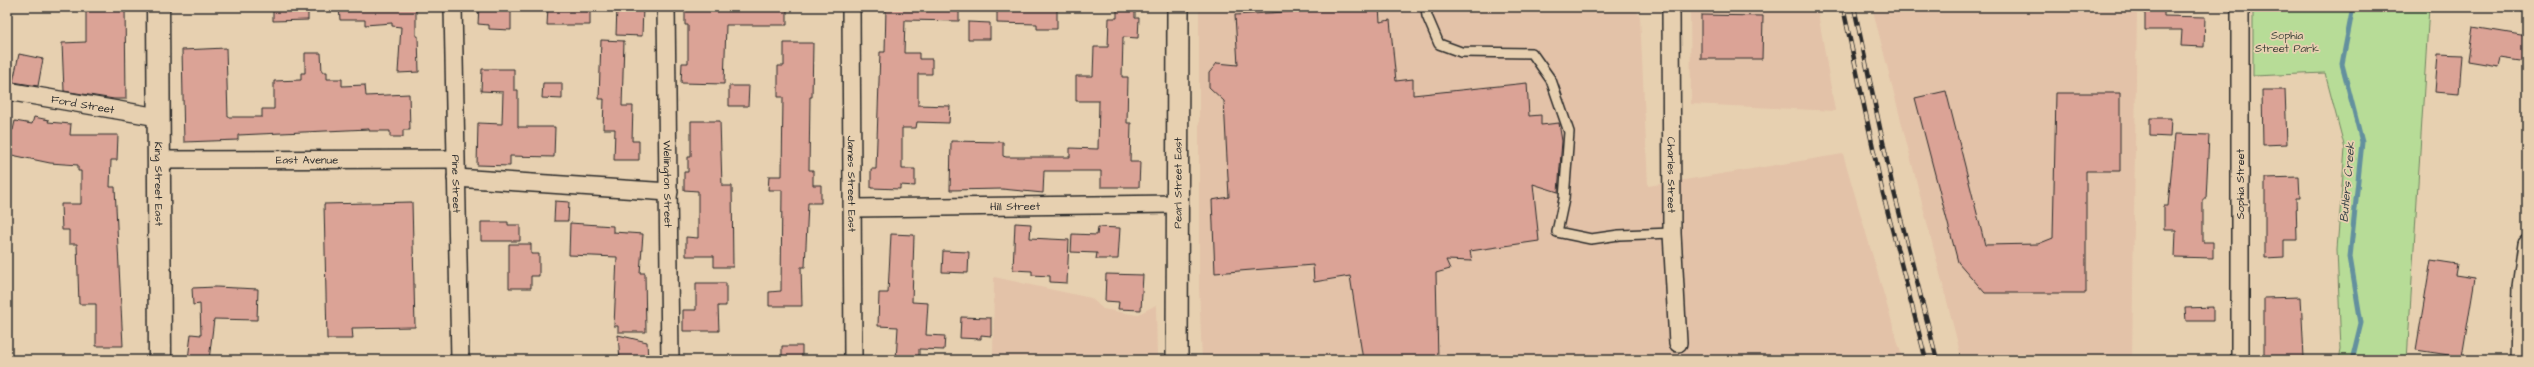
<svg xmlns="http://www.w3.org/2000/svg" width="2534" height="367" font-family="'Architects Daughter',sans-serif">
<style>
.built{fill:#e3c2a8}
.green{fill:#b7dc97;stroke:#718461}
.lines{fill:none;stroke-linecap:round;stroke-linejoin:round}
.stream{stroke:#64909e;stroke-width:5}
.building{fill:#dba396;stroke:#2b2b2b}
.service-casing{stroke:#2b2b2b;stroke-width:12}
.minor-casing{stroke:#2b2b2b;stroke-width:20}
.tertiary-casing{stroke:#2b2b2b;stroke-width:24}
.primary-casing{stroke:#2b2b2b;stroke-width:25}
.service{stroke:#e7d0b0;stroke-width:9}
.minor{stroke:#e7d0b0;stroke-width:17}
.tertiary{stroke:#e7d0b0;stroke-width:21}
.primary{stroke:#e7d0b0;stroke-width:22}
.rail-casing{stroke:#2b2b2b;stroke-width:4.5}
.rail{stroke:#e7d0b0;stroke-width:3;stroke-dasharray:9;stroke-linecap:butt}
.labels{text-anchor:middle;stroke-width:3.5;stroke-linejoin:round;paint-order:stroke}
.park-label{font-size:11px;fill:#40463b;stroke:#e7d0b0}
.street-label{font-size:11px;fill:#2b2b2b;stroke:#e7d0b0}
.water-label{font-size:12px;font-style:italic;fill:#394448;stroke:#e7d0b0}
</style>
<rect width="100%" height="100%" fill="#e7d0b0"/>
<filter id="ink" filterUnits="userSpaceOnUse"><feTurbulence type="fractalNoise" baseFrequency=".025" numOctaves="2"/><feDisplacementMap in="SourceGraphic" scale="8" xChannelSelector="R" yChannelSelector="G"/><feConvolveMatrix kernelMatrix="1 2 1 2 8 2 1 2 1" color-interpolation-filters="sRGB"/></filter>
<g filter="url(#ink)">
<path class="built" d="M 1199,7 L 1634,7 L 1640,16 L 1648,186 L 1843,154 L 1903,360 L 1202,360 L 1199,288 Z
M 1690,7 L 1817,7 L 1835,111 L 1691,104 Z
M 1872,7 L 2137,7 L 2132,360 L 1962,360 Z
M 994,277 L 1091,298 L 1103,309 L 1137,315 L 1156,305 L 1157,360 L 993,360 Z"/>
<path class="green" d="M 2253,7 L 2429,7 L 2407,360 L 2339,360 L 2341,350 L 2337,249 L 2345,149 L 2325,73 L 2253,76 Z"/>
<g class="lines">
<path class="stream" d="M 2352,360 L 2361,323 L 2350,257 L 2362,142 L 2342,64 L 2353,7"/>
</g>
<path class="building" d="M 86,7 L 125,7 L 126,99 L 114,99 L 64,91 L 62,43 L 86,42 Z
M 273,7 L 308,7 L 308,20 L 273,21 Z
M 339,7 L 416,7 L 416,36 L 418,36 L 419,72 L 398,73 L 401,27 L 392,26 L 392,23 L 365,25 L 365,20 L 340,20 Z
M 479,7 L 511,7 L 511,30 L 489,29 L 489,25 L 478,24 Z
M 548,7 L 590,7 L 590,25 L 547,25 Z
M 617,7 L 643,7 L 642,36 L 616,35 Z
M 685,7 L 787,7 L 787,25 L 726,25 L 724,84 L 681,83 L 682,63 L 688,63 L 688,25 L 685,25 Z
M 886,7 L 959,7 L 959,21 L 905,20 L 904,53 L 919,53 L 919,59 L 932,59 L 932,74 L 918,74 L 918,105 L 950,106 L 949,123 L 917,122 L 916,128 L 902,128 L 902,169 L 915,169 L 915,186 L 900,185 L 900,189 L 871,188 L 871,169 L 876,169 L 880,52 L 885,52 Z
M 997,7 L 1057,7 L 1057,29 L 1037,29 L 1037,24 L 997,23 Z
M 1302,7 L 1379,7 L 1380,22 L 1390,20 L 1396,81 L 1413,79 L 1413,95 L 1527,83 L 1529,116 L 1541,115 L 1541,125 L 1559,123 L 1562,141 L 1558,192 L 1533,184 L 1539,241 L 1470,251 L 1472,261 L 1446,260 L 1450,269 L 1436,273 L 1438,360 L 1363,360 L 1350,276 L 1314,282 L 1313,265 L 1215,273 L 1212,200 L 1229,197 L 1224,101 L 1209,87 L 1209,73 L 1217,63 L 1238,65 L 1235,15 L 1302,11 Z
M 2145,7 L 2164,7 L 2164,16 L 2205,17 L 2204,47 L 2181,46 L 2182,30 L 2145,30 Z
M 1117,8 L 1135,8 L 1135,18 L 1139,18 L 1138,38 L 1123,37 L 1122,77 L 1128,77 L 1127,123 L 1131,123 L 1130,162 L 1140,162 L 1139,187 L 1101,187 L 1101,171 L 1044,171 L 1043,193 L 1002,189 L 950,190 L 951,141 L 1003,142 L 1003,156 L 1006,157 L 1070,157 L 1070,148 L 1098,149 L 1099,101 L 1076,101 L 1076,76 L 1093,76 L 1094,47 L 1108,47 L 1109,18 L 1117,18 Z
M 1701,15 L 1763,16 L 1762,59 L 1701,59 Z
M 968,22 L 990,23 L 990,39 L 968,39 Z
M 2473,27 L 2527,36 L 2527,62 L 2500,58 L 2498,66 L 2468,61 Z
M 601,40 L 624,41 L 622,106 L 633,106 L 632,141 L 639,141 L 639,160 L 614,160 L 615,129 L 603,129 L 604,99 L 599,99 Z
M 784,43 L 813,43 L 812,97 L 810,97 L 809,170 L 813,170 L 813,185 L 821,185 L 821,203 L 808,203 L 805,267 L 801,267 L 802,306 L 769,306 L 769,292 L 781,291 L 782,190 L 768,190 L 769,176 L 782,176 L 783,97 L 778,97 L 778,66 L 784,66 Z
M 226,48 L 228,117 L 262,117 L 262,109 L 274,109 L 274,81 L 301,80 L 301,73 L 305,73 L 305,53 L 321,53 L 322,72 L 327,72 L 327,79 L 342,79 L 342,86 L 365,85 L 366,96 L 409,94 L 410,130 L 403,130 L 403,137 L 390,137 L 390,131 L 369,131 L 369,129 L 238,135 L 238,140 L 184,142 L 182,50 Z
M 19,54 L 43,59 L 38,86 L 13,82 Z
M 2438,54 L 2462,55 L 2459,94 L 2435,92 Z
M 482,69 L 514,69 L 514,90 L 518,90 L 518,127 L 555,127 L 554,157 L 510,156 L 510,166 L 477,165 L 478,123 L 502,124 L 503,92 L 481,91 Z
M 543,83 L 562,83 L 562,99 L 542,98 Z
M 729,86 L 749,86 L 748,106 L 729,106 Z
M 2262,90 L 2285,90 L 2287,144 L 2263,145 Z
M 1946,91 L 1985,245 L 2038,244 L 2053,238 L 2056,93 L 2120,93 L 2120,171 L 2086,171 L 2086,293 L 1985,293 L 1958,262 L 1915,98 Z
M 34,117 L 49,120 L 48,122 L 71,124 L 70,135 L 118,135 L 117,160 L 111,160 L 110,187 L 115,187 L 123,346 L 96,346 L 96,304 L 79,304 L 77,244 L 69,244 L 69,230 L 62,230 L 61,204 L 81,204 L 81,171 L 78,171 L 78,165 L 50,163 L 7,154 L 7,130 L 13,130 L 15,121 L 32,124 Z
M 2150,118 L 2171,118 L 2170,137 L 2150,136 Z
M 691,121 L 720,121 L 722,186 L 732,186 L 733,267 L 714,267 L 714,256 L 686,256 L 686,237 L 698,238 L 698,191 L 684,190 L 684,172 L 688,172 L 688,157 L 691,157 Z
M 2175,134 L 2209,135 L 2206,199 L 2203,199 L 2203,242 L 2213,242 L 2213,258 L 2175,257 L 2176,230 L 2164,230 L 2164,206 L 2168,206 Z
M 2299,177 L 2300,198 L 2296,198 L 2297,240 L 2284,240 L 2284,257 L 2265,258 L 2265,178 Z
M 555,201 L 569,202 L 568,221 L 554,221 Z
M 412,202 L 415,327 L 352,328 L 353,339 L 327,339 L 324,204 Z
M 481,222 L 508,222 L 508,225 L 520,225 L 520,241 L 481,241 Z
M 570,223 L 613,226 L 613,232 L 643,234 L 640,273 L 645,273 L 646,332 L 618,332 L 618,326 L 614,326 L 617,257 L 569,255 Z
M 1015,223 L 1031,224 L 1030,238 L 1069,240 L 1067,283 L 1050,282 L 1050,276 L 1032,275 L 1032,271 L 1013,270 Z
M 1098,227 L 1120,228 L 1118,259 L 1096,259 L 1097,253 L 1071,252 L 1072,234 L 1097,235 Z
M 891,234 L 914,235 L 912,302 L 928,303 L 926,335 L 945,336 L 944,350 L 919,349 L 919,360 L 896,360 L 898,327 L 878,326 L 879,293 L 888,293 Z
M 509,244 L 531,244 L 531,254 L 539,254 L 539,276 L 531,276 L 531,288 L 509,288 Z
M 943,251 L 969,252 L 968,273 L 942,272 Z
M 2431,260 L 2457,264 L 2455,275 L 2475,278 L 2462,357 L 2416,350 Z
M 1106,274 L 1143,275 L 1141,310 L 1118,309 L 1119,302 L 1105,301 Z
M 696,283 L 726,283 L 726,306 L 718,306 L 719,331 L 683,331 L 683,310 L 696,310 Z
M 216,287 L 258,289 L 257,320 L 214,319 L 209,360 L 188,360 L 191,334 L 201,335 L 200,304 L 193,305 L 192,288 Z
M 2301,297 L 2304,358 L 2264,358 L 2264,298 Z
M 2213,307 L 2213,321 L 2186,321 L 2185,308 Z
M 961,317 L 991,318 L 991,336 L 981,335 L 981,339 L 960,338 Z
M 618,335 L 647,342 L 648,360 L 620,360 Z
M 782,346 L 802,346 L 802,360 L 782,360 Z"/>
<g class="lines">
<g class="service-casing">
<path id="service" d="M 1426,7 L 1427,16 L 1439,44 L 1461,52 L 1532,53 L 1551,80 L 1569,132 L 1564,199 L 1557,232 L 1591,239 L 1619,235 L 1672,233"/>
</g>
<g class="minor-casing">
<g id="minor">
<path id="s1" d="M 453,7 L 460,360"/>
<path id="s2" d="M 666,7 L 670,360"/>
<path id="s3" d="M 851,7 L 853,360"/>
<path id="s4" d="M 1671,7 L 1672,233 L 1678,343"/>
<path id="s5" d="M 7,91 L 158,117"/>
<path id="s6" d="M 158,160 L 455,159"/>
<path d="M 456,178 L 669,192"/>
<path id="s7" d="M 854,208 L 1176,204"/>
<path d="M 2240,360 L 2240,7"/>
<path d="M 2519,360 L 2521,287 L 2527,244"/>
</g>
</g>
<g class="tertiary-casing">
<g id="tertiary">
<path id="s8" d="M 1177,360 L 1178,7"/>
</g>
</g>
<g class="primary-casing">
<g id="primary">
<path id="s9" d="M 158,7 L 160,360"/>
</g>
</g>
<use href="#service" class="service"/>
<use href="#minor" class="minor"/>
<use href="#tertiary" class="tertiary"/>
<use href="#primary" class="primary"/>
<g class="rail-casing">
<path id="rail" d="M 1843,7 L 1882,190 L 1926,360
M 1854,7 L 1892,184 L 1937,360"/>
</g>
<use href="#rail" class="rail"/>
</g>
</g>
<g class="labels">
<g class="park-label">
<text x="2287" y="39">Sophia<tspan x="2287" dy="13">Street Park</tspan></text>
</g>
<g class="street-label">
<text dy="4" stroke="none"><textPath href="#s5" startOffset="77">Ford Street</textPath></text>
<text dy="4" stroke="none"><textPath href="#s6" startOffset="149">East Avenue</textPath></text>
<text dy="4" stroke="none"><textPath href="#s4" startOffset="168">Charles Street</textPath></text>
<text dy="4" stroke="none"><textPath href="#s2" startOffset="177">Wellington Street</textPath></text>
<text dy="4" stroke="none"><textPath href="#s3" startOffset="177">James Street East</textPath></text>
<text dy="4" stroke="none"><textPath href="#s8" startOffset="177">Pearl Street East</textPath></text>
<text dy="4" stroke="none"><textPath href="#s9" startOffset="177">King Street East</textPath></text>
<text dy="4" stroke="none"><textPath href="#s1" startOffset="177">Pine Street</textPath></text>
<text transform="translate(2240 184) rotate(-90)" y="4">Sophia Street</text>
<text dy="4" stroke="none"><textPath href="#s7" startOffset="161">Hill Street</textPath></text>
</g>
<g class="water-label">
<text transform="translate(2347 182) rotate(-85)" y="4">Butlers Creek</text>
</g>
</g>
<rect width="2534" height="367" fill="none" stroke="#e7d0b0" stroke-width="24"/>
<rect x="12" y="12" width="2510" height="343" fill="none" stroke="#2b2b2b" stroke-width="1.5" filter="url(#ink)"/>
</svg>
